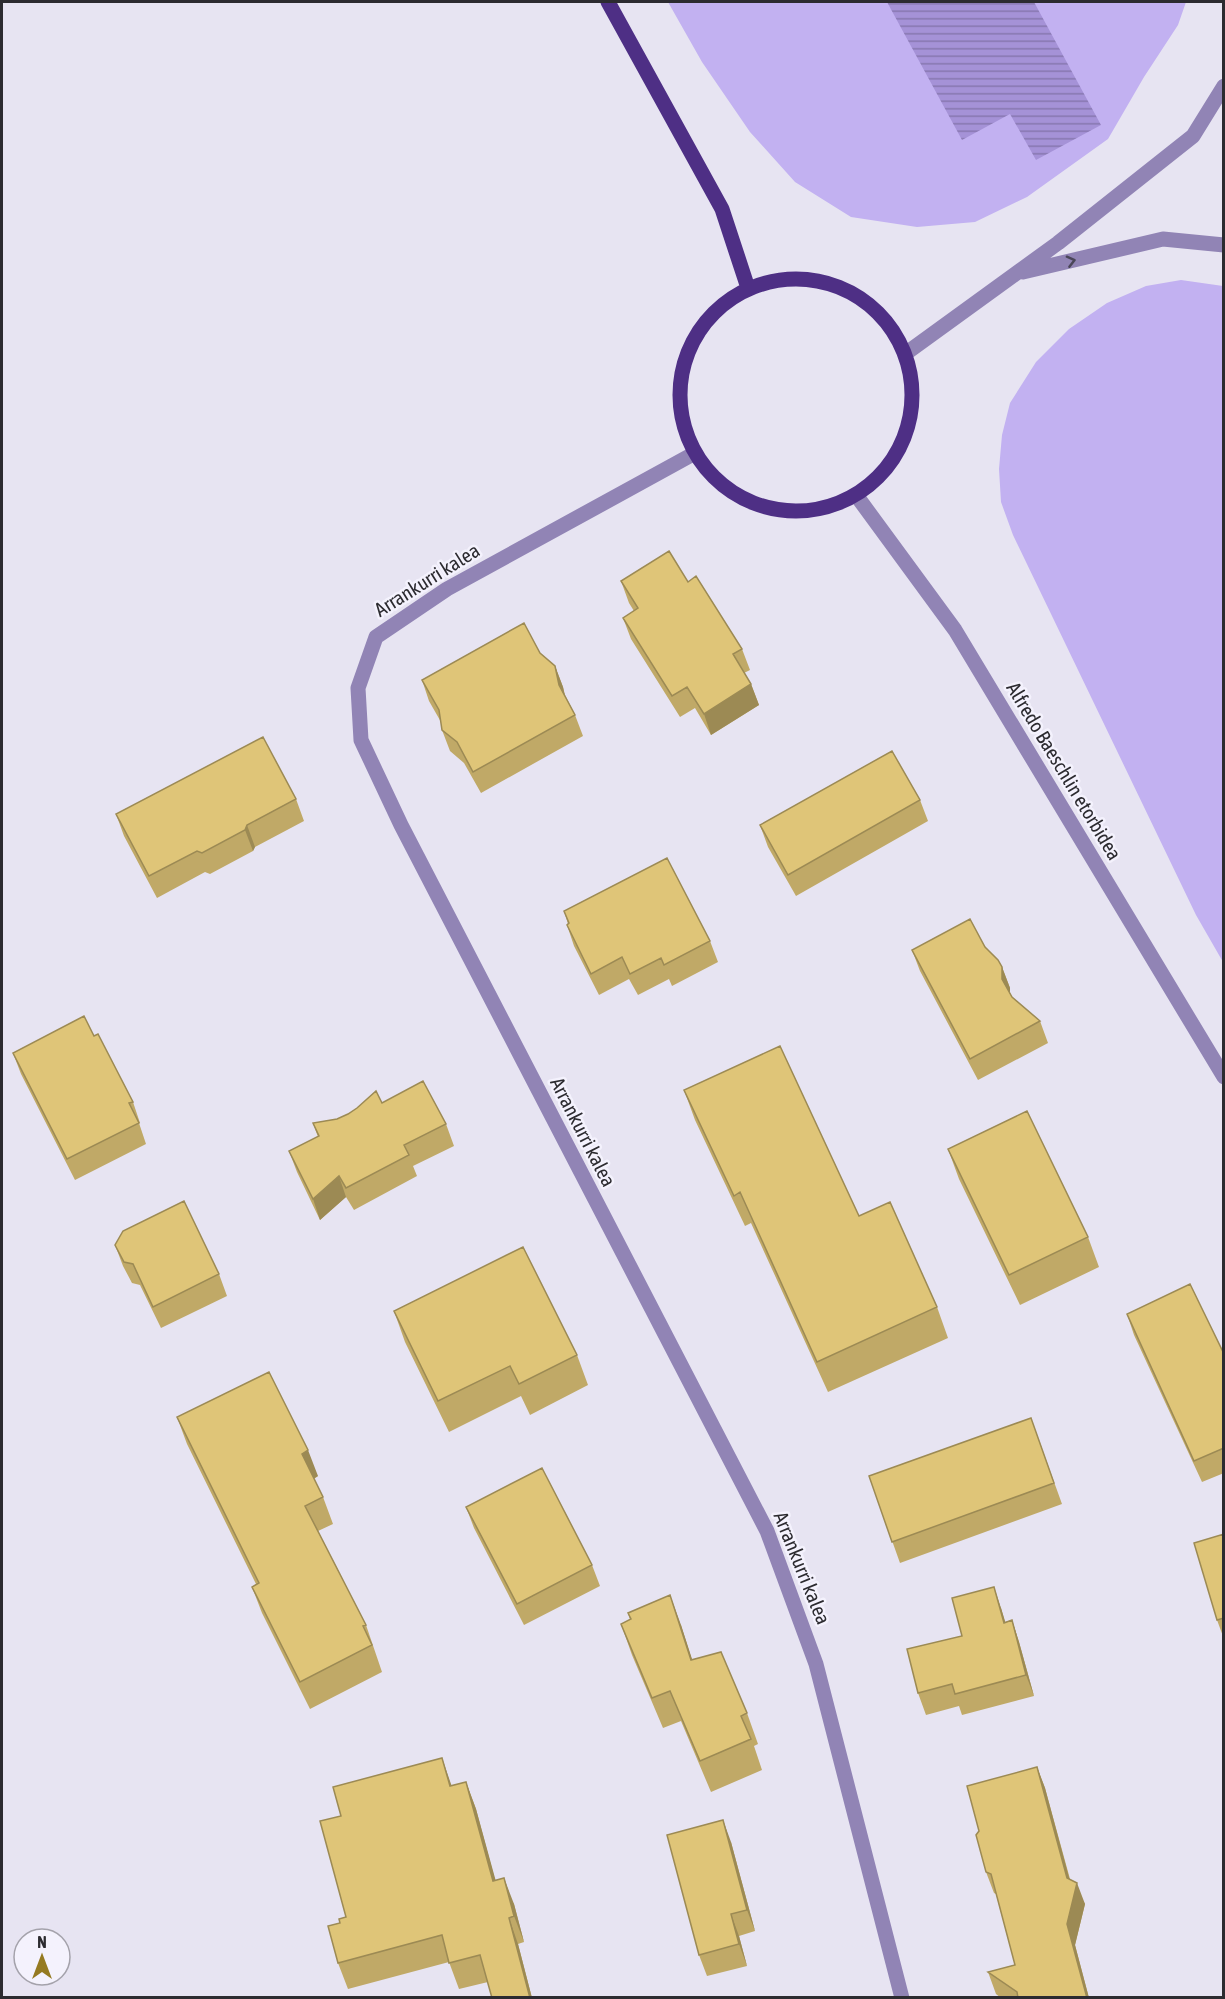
<svg xmlns="http://www.w3.org/2000/svg" width="1225" height="1999" font-family="'Asap Condensed',sans-serif">
<style>
.green{fill:#c2b1f1}
.water{fill:url(#water-rules)}
.lines{fill:none;stroke-linecap:round;stroke-linejoin:round}
.minor{stroke:#9184b5;stroke-width:15}
.major{stroke:#4e2f85;stroke-width:15}
.wall{fill:#c0a967}
.shaded-wall{fill:#9c8a54}
.building{fill:#dfc578;stroke:#9c8a54;stroke-width:1.5}
.oneway{stroke:#4a4658}
.labels{text-anchor:middle;stroke-width:5;stroke-linejoin:round;paint-order:stroke}
.street-label{font-size:20px;fill:#2c2b30;stroke:#f4f2fd}
</style>
<defs>
<pattern id="water-rules" width="6" height="5" patternUnits="userSpaceOnUse" patternTransform="scale(1.5)"><rect width="6" height="5" fill="#a592d7"/><path d="M0 2.5h6" fill="none" stroke="#8777af"/></pattern>
</defs>
<rect width="100%" height="100%" fill="#e7e4f2"/>
<path class="green" d="M 668,2 L 1186,2 L 1178,25 L 1144,77 L 1108,139 L 1027,197 L 975,222 L 917,227 L 851,217 L 795,182 L 750,132 L 702,62 Z
M 1181,280 L 1223,286 L 1223,962 L 1196,915 L 1013,535 L 1001,502 L 999,469 L 1002,435 L 1010,403 L 1036,362 L 1069,329 L 1107,303 L 1146,286 Z"/>
<path class="water" d="M 887,2 L 1034,2 L 1101,125 L 1036,160 L 1010,114 L 962,140 Z"/>
<g class="lines">
<path class="minor" d="M 1023,272 L 1163,239 L 1224,245
M 905,354 L 1058,243 L 1193,136 L 1224,86
M 695,453 L 447,589 L 376,637 L 358,688 L 361,740 L 401,825 L 767,1531 L 816,1664 L 902,1998
M 856,495 L 955,630 L 1224,1077"/>
<path class="major" d="M 608,2 L 722,209 L 748,288
M680 395a116 116 0 1 1 232 0a116 116 0 1 1-232 0Z"/>
</g>
<path class="wall" d="M 621,581 L 688,582 L 742,649 L 750,670 L 744,673 L 751,684 L 759,705 L 711,735 L 695,708 L 680,717 L 631,639 L 623,618 L 634,611 L 629,603 Z
M 540,653 L 555,666 L 563,687 L 565,695 L 575,715 L 583,736 L 481,793 L 464,763 L 450,751 L 442,730 L 441,722 L 429,701 L 422,680 Z
M 296,799 L 304,821 L 255,847 L 253,851 L 210,874 L 205,872 L 157,898 L 124,836 L 116,814 Z
M 920,800 L 928,821 L 796,896 L 768,847 L 760,825 Z
M 564,911 L 710,941 L 718,962 L 672,986 L 669,979 L 638,995 L 629,979 L 599,995 L 574,946 L 567,925 L 568,924 Z
M 985,947 L 1002,967 L 1010,988 L 1010,993 L 1012,997 L 1040,1021 L 1048,1043 L 978,1080 L 920,971 L 912,950 Z
M 94,1036 L 133,1102 L 140,1123 L 139,1123 L 146,1144 L 75,1180 L 21,1074 L 13,1053 Z
M 684,1090 L 859,1216 L 937,1307 L 948,1338 L 828,1392 L 751,1223 L 745,1226 L 695,1120 Z
M 382,1103 L 446,1124 L 454,1146 L 413,1166 L 417,1176 L 354,1210 L 346,1197 L 320,1220 L 297,1172 L 289,1151 L 318,1137 L 313,1123 L 337,1119 Z
M 948,1149 L 1088,1237 L 1099,1267 L 1020,1305 L 959,1179 Z
M 115,1245 L 219,1274 L 227,1296 L 161,1328 L 140,1285 L 132,1283 L 123,1266 Z
M 394,1311 L 577,1355 L 588,1385 L 530,1415 L 521,1396 L 449,1432 L 405,1342 Z
M 1127,1314 L 1224,1354 L 1224,1473 L 1202,1482 L 1134,1335 Z
M 177,1417 L 318,1476 L 314,1479 L 323,1497 L 333,1524 L 318,1531 L 366,1625 L 382,1672 L 310,1709 L 262,1613 L 252,1587 L 256,1584 L 187,1444 Z
M 1031,1418 L 1062,1504 L 900,1563 L 869,1476 Z
M 466,1507 L 592,1565 L 600,1586 L 524,1625 L 474,1528 Z
M 1224,1534 L 1224,1639 L 1217,1620 Z
M 1001,1608 L 1005,1622 L 1012,1620 L 1019,1642 L 1034,1696 L 962,1715 L 959,1706 L 926,1715 L 918,1693 L 962,1636 Z
M 628,1613 L 681,1625 L 692,1660 L 747,1713 L 758,1744 L 754,1746 L 762,1770 L 711,1792 L 681,1721 L 663,1728 L 632,1655 L 621,1624 L 630,1620 Z
M 1037,1767 L 1045,1788 L 1070,1879 L 1085,1904 L 1075,1945 L 1089,1998 L 1001,1998 L 996,1994 L 988,1972 L 1015,1965 L 996,1894 L 994,1893 L 986,1872 Z
M 466,1782 L 476,1809 L 495,1880 L 514,1904 L 524,1942 L 518,1944 L 532,1998 L 492,1998 L 488,1982 L 459,1989 L 449,1962 L 348,1989 L 338,1963 L 340,1923 L 346,1917 L 452,1786 Z
M 731,1842 L 755,1931 L 739,1936 L 747,1966 L 707,1976 L 699,1955 Z"/>
<path class="shaded-wall" d="M 555,666 L 563,687 L 567,706 L 559,685 Z
M 751,684 L 759,705 L 711,735 L 704,714 Z
M 247,825 L 255,847 L 253,851 L 245,830 Z
M 1002,967 L 1010,988 L 1010,1000 L 1002,979 Z
M 339,1176 L 346,1197 L 320,1220 L 313,1199 Z
M 308,1450 L 318,1476 L 311,1480 L 302,1454 Z
M 994,1587 L 1001,1608 L 1012,1644 L 1004,1623 Z
M 670,1595 L 681,1625 L 702,1690 L 691,1660 Z
M 1012,1620 L 1019,1642 L 1034,1696 L 1026,1675 Z
M 442,1758 L 451,1784 L 459,1813 L 450,1786 Z
M 1037,1767 L 1045,1788 L 1074,1896 L 1077,1883 L 1085,1904 L 1075,1945 L 1089,1998 L 1087,1998 L 1067,1924 L 1067,1878 Z
M 466,1782 L 476,1809 L 503,1907 L 493,1881 Z
M 723,1820 L 731,1842 L 755,1931 L 747,1910 Z
M 504,1878 L 514,1904 L 524,1942 L 514,1916 Z
M 731,1914 L 739,1936 L 747,1966 L 739,1944 Z
M 509,1918 L 518,1944 L 532,1998 L 530,1998 Z"/>
<path class="building" d="M 669,551 L 688,582 L 696,576 L 742,649 L 733,654 L 751,684 L 704,714 L 687,687 L 672,696 L 623,618 L 638,608 L 621,581 Z
M 524,623 L 540,653 L 555,666 L 559,685 L 575,715 L 473,772 L 457,742 L 442,730 L 439,710 L 422,680 Z
M 263,737 L 296,799 L 247,825 L 245,830 L 202,853 L 197,851 L 149,876 L 116,814 Z
M 892,751 L 920,800 L 788,875 L 760,825 Z
M 667,858 L 710,941 L 664,965 L 661,958 L 630,974 L 622,957 L 591,974 L 567,925 L 569,923 L 564,911 Z
M 970,919 L 985,947 L 998,960 L 1002,967 L 1002,979 L 1012,997 L 1040,1021 L 970,1059 L 912,950 Z
M 84,1016 L 94,1036 L 98,1034 L 133,1102 L 129,1103 L 139,1123 L 67,1159 L 13,1053 Z
M 780,1046 L 859,1216 L 890,1202 L 937,1307 L 817,1362 L 740,1192 L 734,1196 L 684,1090 Z
M 423,1081 L 446,1124 L 404,1145 L 409,1155 L 346,1188 L 339,1176 L 313,1199 L 289,1151 L 319,1136 L 313,1123 L 337,1119 L 348,1114 L 357,1108 L 376,1091 L 382,1103 Z
M 1027,1111 L 1088,1237 L 1009,1275 L 948,1149 Z
M 184,1201 L 219,1274 L 153,1307 L 133,1264 L 124,1262 L 115,1245 L 123,1231 Z
M 523,1247 L 577,1355 L 519,1384 L 510,1366 L 438,1401 L 394,1311 Z
M 1190,1284 L 1224,1354 L 1224,1448 L 1194,1461 L 1127,1314 Z
M 269,1372 L 308,1450 L 302,1454 L 323,1497 L 305,1506 L 366,1625 L 363,1626 L 372,1645 L 300,1682 L 252,1587 L 259,1583 L 177,1417 Z
M 1031,1418 L 1054,1483 L 892,1542 L 869,1476 Z
M 542,1468 L 592,1565 L 517,1604 L 466,1507 Z
M 1224,1534 L 1224,1618 L 1217,1620 L 1194,1543 Z
M 994,1587 L 1004,1623 L 1012,1620 L 1026,1675 L 955,1694 L 952,1684 L 918,1693 L 907,1649 L 962,1636 L 952,1598 Z
M 670,1595 L 691,1660 L 721,1652 L 747,1713 L 741,1716 L 751,1739 L 700,1761 L 670,1691 L 652,1698 L 621,1624 L 631,1619 L 628,1613 Z
M 442,1758 L 450,1786 L 466,1782 L 493,1881 L 504,1878 L 514,1916 L 509,1918 L 530,1998 L 492,1998 L 480,1955 L 449,1963 L 442,1935 L 338,1963 L 328,1926 L 340,1923 L 339,1919 L 346,1917 L 320,1821 L 341,1816 L 333,1787 Z
M 1037,1767 L 1067,1878 L 1077,1883 L 1067,1924 L 1087,1998 L 1018,1998 L 1017,1992 L 988,1972 L 1015,1965 L 991,1874 L 986,1872 L 976,1835 L 979,1831 L 967,1786 Z
M 723,1820 L 747,1910 L 731,1914 L 739,1944 L 699,1955 L 667,1835 Z"/>
<defs><path id="oneway-chevron" d="M-2-3.5L2.5 0L-2 3.5" fill="none" stroke-width="1.6" stroke-linecap="round" stroke-linejoin="round" transform="scale(1.5)"/></defs>
<use class="oneway" href="#oneway-chevron" transform="translate(1071 261) rotate(-14)"/>
<g class="labels">
<g class="street-label">
<text transform="translate(427 580) rotate(-32)" y="7">Arrankurri kalea</text>
<text transform="translate(1064 771) rotate(59)" y="7">Alfredo Baeschlin etorbidea</text>
<text transform="translate(583 1132) rotate(63)" y="7">Arrankurri kalea</text>
<text transform="translate(802 1568) rotate(68)" y="7">Arrankurri kalea</text>
</g>
</g>
<rect width="1225" height="1999" fill="none" stroke="#2c2b30" stroke-width="6"/>
<g transform="translate(42 1957)"><circle r="28" fill="#f4f2fd" stroke="#a4a2ab" stroke-width="1.5"/>
<path d="M0-4.5L10 22L0 15L-10 22Z" fill="#957a21"/>
<text y="-9" font-size="16" font-weight="bold" text-anchor="middle" fill="#2c2b30">N</text>
</g>
</svg>
